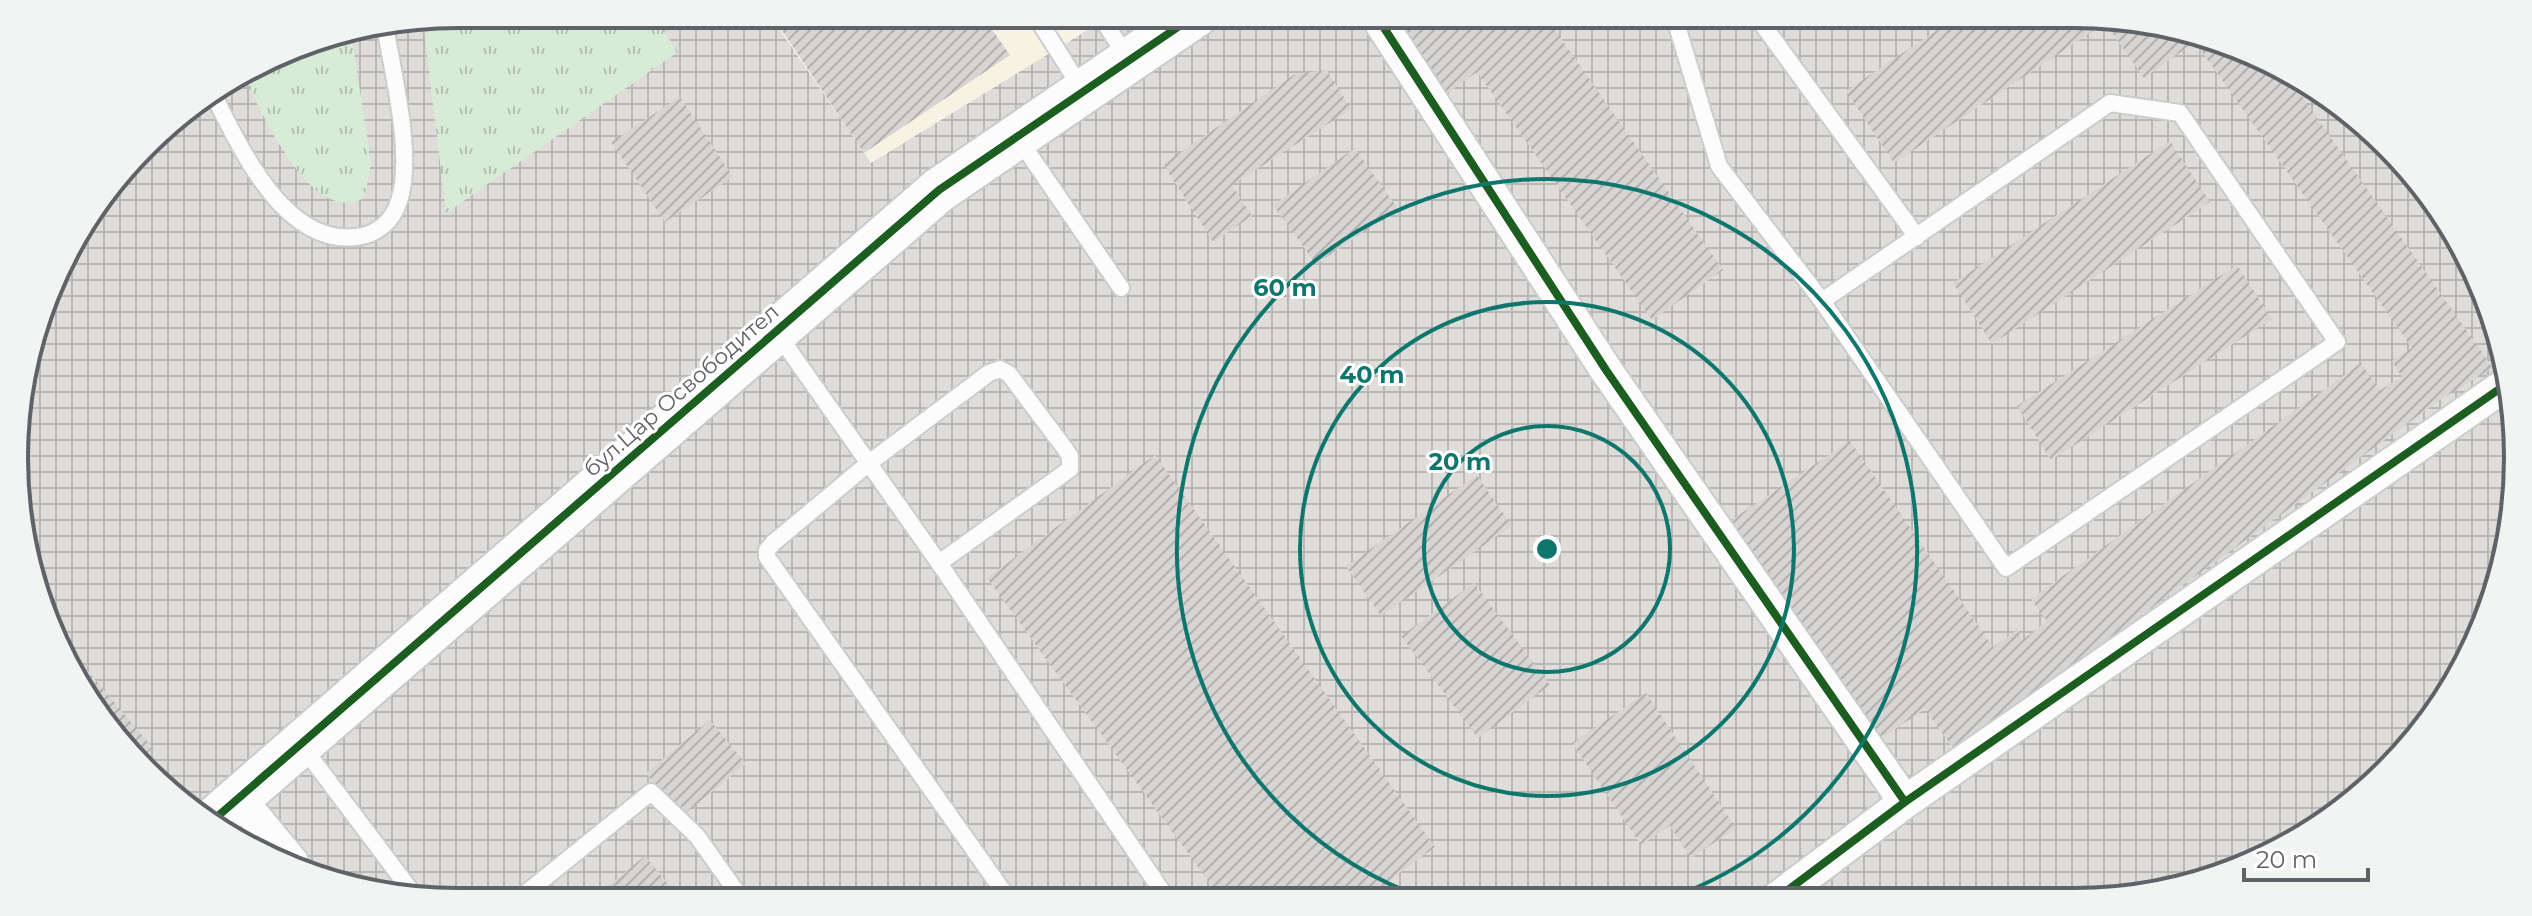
<svg xmlns="http://www.w3.org/2000/svg" width="2532" height="916" font-family="Montserrat,sans-serif">
<style>
.commercial{fill:#f7f3e4}
.industrial{fill:url(#industrial-grid)}
.grass{fill:url(#grass-tufts)}
.building{fill:url(#building-hatch)}
.lines{fill:none;stroke-linecap:round;stroke-linejoin:round}
.lane-casing{stroke:#cbcccc;stroke-width:20}
.street-casing{stroke:#cbcccc;stroke-width:36}
.secondary-casing{stroke:#cacacb;stroke-width:48}
.lane{stroke:#fdfcfc;stroke-width:16}
.street{stroke:#fdfcfc;stroke-width:32}
.secondary{stroke:#fdfcfc;stroke-width:44}
.cycleway-casing{stroke:#fff;stroke-width:13}
.cycleway{stroke:#1b5e20;stroke-width:8}
.ring{fill:none;stroke:#0f766e;stroke-width:4}
.labels{text-anchor:middle;stroke-width:6;stroke-linejoin:round;paint-order:stroke}
.street-label{font-size:22px;fill:#5f6368;stroke:#fff}
.rim{fill:none;stroke:#5f6368;stroke-width:4}
.centre{fill:#0f766e;stroke:#fff;stroke-width:4}
.ring-label{font-size:24px;text-anchor:middle;font-weight:bold;fill:#0f766e;stroke:#fff;stroke-width:6;stroke-linejoin:round;paint-order:stroke}
</style>
<defs>
<pattern id="industrial-grid" width="8" height="8" patternUnits="userSpaceOnUse" patternTransform="scale(2)"><rect width="8" height="8" fill="#dfddda"/><path d="M0 4h8M4 0v8" fill="none" stroke="#b8b7b5"/></pattern>
<pattern id="grass-tufts" width="24" height="20" patternUnits="userSpaceOnUse" patternTransform="scale(2)"><rect width="24" height="20" fill="#d8ebd6"/><path d="M3 7l-1-3M5 7V3M7 7l1-3M15 17l-1-3M17 17v-4M19 17l1-3" fill="none" stroke="#b2c2b1"/></pattern>
<pattern id="building-hatch" width="6" height="6" patternUnits="userSpaceOnUse" patternTransform="scale(2)"><rect width="6" height="6" fill="#d6d5d3"/><path d="M-1 1l2-2M0 6l6-6M5 7l2-2" fill="none" stroke="#b1b0af"/></pattern>
</defs>
<rect width="100%" height="100%" fill="#efeeea"/>
<path class="commercial" d="M 769,14 L 1114,14 L 871,164 Z"/>
<path class="industrial" d="M 458,14 L 769,14 L 871,163 L 1114,14 L 2074,14 L 2189,29 L 2345,106 L 2459,236 L 2514,401 L 2503,573 L 2443,704 L 2367,792 L 2270,856 L 2132,898 L 458,902 L 343,887 L 188,811 L 89,704 L 23,545 L 18,400 L 73,236 L 166,124 L 315,38 Z"/>
<path class="grass" d="M 458,14 L 652,14 L 678,52 L 446,213 L 423,20 Z
M 351,32 L 371,163 L 366,190 L 362,199 C 311,225 261,112 245,78 L 315,38 Z"/>
<path class="building" d="M 771,14 L 981,14 L 1010,55 L 864,153 Z
M 1388,14 L 1544,14 L 1723,270 L 1652,320 L 1477,72 L 1439,99 Z
M 1961,14 L 2074,14 L 2189,29 L 2289,78 L 2493,368 L 2443,398 L 2051,680 L 1952,747 L 1925,709 L 1870,746 L 1721,527 L 1850,441 L 1993,647 L 2018,629 L 2022,640 L 2047,621 L 2031,599 L 2361,363 L 2380,390 L 2402,377 L 2392,361 L 2412,348 L 2195,42 L 2144,78 L 2105,23 L 1894,163 L 1846,91 Z
M 1327,70 L 1351,109 L 1232,185 L 1252,216 L 1213,242 L 1163,164 L 1295,74 Z
M 680,97 L 733,177 L 665,222 L 611,142 Z
M 2170,141 L 2210,202 L 1992,344 L 1953,283 Z
M 1355,148 L 1398,209 L 1316,264 L 1273,205 Z
M 2237,265 L 2272,319 L 2051,460 L 2017,406 Z
M 1155,455 L 1435,847 L 1363,900 L 1222,900 L 987,578 Z
M 1477,475 L 1512,526 L 1381,616 L 1346,566 Z
M 1474,583 L 1550,685 L 1478,738 L 1401,636 Z
M 64,643 L 153,748 L 140,759 L 89,704 Z
M 1646,693 L 1736,828 L 1691,858 L 1670,826 L 1641,845 L 1572,743 Z
M 710,720 L 746,764 L 681,817 L 646,773 Z
M 645,856 L 682,901 L 588,902 Z"/>
<g class="lines">
<g class="lane-casing">
<path id="lane" d="M 1037,14 L 1037,18 L 1083,91
M 1099,14 L 1128,59
M 1685,14 L 1678,29 L 1719,166 L 1822,301 L 2006,568 L 2337,342 L 2180,113 L 2110,103 L 1822,301
M 1755,14 L 1917,237
M 214,96 C 241,149 284,245 356,237 C 377,235 393,221 399,201 C 414,156 393,74 385,26
M 1018,138 L 1121,288
M 777,333 L 939,563 L 1168,900
M 939,563 L 1070,469 L 1070,456 L 1063,446 L 1009,374 L 1000,369 L 989,373 L 869,463 L 773,543 L 767,550 L 767,557 L 1010,901
M 302,746 L 415,896
M 515,902 L 651,792 L 697,836 L 743,901"/>
</g>
<g class="street-casing">
<path id="street" d="M 1375,14 L 1606,370 L 1905,802
M 239,798 L 292,862
M 1776,899 L 1905,802 L 2508,383"/>
</g>
<g class="secondary-casing">
<path id="secondary" d="M 211,822 L 939,190 L 1197,14"/>
</g>
<use href="#lane" class="lane"/>
<use href="#street" class="street"/>
<use href="#secondary" class="secondary"/>
<g class="cycleway-casing">
<path id="cycleway" d="M 1375,14 L 1606,370 L 1905,802
M 211,822 L 939,190 L 1197,14
M 1776,899 L 1905,802 L 2508,383"/>
</g>
<use href="#cycleway" class="cycleway"/>
</g>
<g class="ring">
<circle cx="1547" cy="549" r="123"/>
<circle cx="1547" cy="549" r="247"/>
<path d="M1427 899A370 370 0 1 1 1667 899"/>
</g>
<g class="labels">
<g class="street-label">
<text transform="translate(681 390) rotate(-41)" y="8">бул.Цар Освободител</text>
</g>
</g>
<path d="M0 0H2532V916H0ZM458 28H2074A430 430 0 0 1 2504 458V458A430 430 0 0 1 2074 888H458A430 430 0 0 1 28 458V458A430 430 0 0 1 458 28Z" fill="#f2f3f3" fill-rule="evenodd"/>
<path class="rim" d="M458 28H2074A430 430 0 0 1 2504 458V458A430 430 0 0 1 2074 888H458A430 430 0 0 1 28 458V458A430 430 0 0 1 458 28Z"/>
<circle cx="1547" cy="549" r="12" class="centre"/>
<g class="ring-label">
<text x="1285" y="296">60 m</text>
<text x="1372" y="383">40 m</text>
<text x="1460" y="470">20 m</text>
</g>
<path d="M2244 868v12h124v-12" fill="none" stroke="#5f6368" stroke-width="4"/>
<text x="2256" y="868" font-size="24" fill="#5f6368" stroke="#ffffff" stroke-width="6" paint-order="stroke">20 m</text>
</svg>
